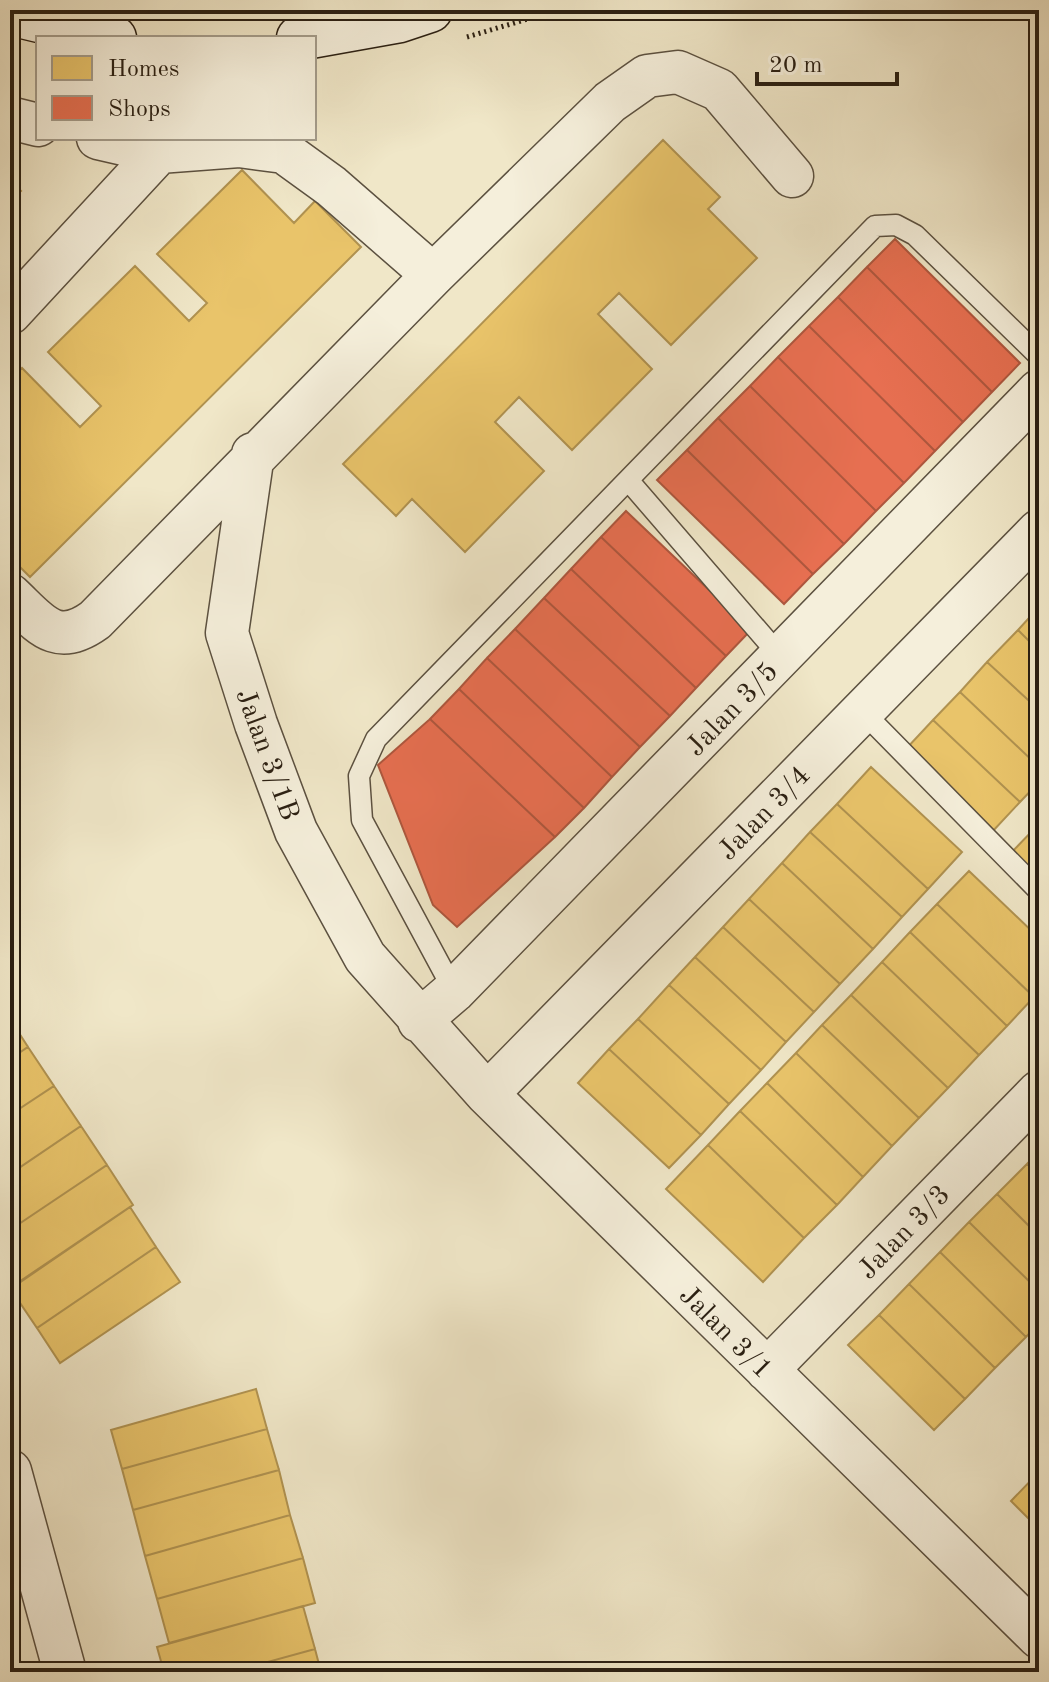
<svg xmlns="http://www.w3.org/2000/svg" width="1049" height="1682" font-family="'Old Standard TT',serif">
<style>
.homes{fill:#e9c46a;stroke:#b09250;stroke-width:2}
.shops{fill:#e76f51;stroke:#ae573e;stroke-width:2}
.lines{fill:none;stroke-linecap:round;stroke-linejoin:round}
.lane-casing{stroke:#5c5140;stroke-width:23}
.street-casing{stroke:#5c5140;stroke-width:45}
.secondary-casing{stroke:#2a1f12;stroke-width:47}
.path{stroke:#2a1f12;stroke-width:5;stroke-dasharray:2 4;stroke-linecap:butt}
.lane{stroke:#f5efdb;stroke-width:20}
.street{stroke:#f5efdb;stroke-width:42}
.secondary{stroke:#f5efdb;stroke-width:44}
.labels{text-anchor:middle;stroke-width:8;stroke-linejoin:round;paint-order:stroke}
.street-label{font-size:28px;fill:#2a1f12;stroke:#f5efdb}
</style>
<rect width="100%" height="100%" fill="#f0e7c8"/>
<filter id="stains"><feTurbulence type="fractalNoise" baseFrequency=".0025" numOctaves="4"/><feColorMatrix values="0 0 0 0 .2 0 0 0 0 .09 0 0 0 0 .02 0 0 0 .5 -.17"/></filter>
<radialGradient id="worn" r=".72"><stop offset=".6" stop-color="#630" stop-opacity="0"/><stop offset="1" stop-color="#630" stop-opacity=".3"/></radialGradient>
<path class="homes" d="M 663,140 L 720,197 L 708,209 L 757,258 L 671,345 L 619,293 L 598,314 L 652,369 L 572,450 L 519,397 L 495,422 L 544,471 L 465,552 L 412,499 L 396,516 L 343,464 Z
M 242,170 L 294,223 L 315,201 L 361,247 L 30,577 L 10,557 L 10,380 L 22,368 L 80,427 L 101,406 L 48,352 L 135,266 L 189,321 L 207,303 L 157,254 Z
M 10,180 L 21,191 L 10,201 Z
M 1039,607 L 1039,651 L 1018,630 Z
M 1018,630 L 1039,651 L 1039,710 L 987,662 Z
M 987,662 L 1039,710 L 1039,767 L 960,692 Z
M 960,692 L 1039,767 L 1039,782 L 1020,802 L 933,720 Z
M 933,720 L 1020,802 L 992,832 L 905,750 Z
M 871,767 L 962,852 L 928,889 L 837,804 Z
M 837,804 L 928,889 L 902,917 L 810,832 Z
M 1035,828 L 1039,831 L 1039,883 L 1009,855 Z
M 810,832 L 902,917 L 873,949 L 782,863 Z
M 782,863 L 873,949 L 840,984 L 749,899 Z
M 969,871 L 1039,938 L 1039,992 L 1034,997 L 937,904 Z
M 749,899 L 840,984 L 814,1012 L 723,927 Z
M 937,904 L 1034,997 L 1007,1026 L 910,932 Z
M 723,927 L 814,1012 L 786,1042 L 695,957 Z
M 910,932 L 1007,1026 L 979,1055 L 882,962 Z
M 695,957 L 786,1042 L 761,1070 L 669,985 Z
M 882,962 L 979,1055 L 948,1088 L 851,995 Z
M 669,985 L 761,1070 L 729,1104 L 638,1019 Z
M 851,995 L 948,1088 L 919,1118 L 822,1025 Z
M 10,1019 L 28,1047 L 10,1059 Z
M 638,1019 L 729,1104 L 701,1135 L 609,1049 Z
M 822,1025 L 919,1118 L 892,1146 L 796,1053 Z
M 28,1047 L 54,1086 L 10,1115 L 10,1059 Z
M 609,1049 L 701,1135 L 669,1168 L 578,1083 Z
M 796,1053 L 892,1146 L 863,1177 L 767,1083 Z
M 767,1083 L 863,1177 L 837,1205 L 740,1111 Z
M 54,1086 L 81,1126 L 10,1174 L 10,1115 Z
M 740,1111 L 837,1205 L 804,1238 L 708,1145 Z
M 81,1126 L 107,1165 L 10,1230 L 10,1174 Z
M 708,1145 L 804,1238 L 763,1282 L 666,1189 Z
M 1039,1151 L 1039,1176 L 1027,1164 Z
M 1027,1164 L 1039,1176 L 1039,1236 L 997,1194 Z
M 107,1165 L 133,1205 L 16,1285 L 10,1276 L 10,1230 Z
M 997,1194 L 1039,1236 L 1039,1291 L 969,1222 Z
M 130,1207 L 156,1247 L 37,1328 L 10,1288 Z
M 969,1222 L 1039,1291 L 1039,1323 L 1026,1337 L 940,1252 Z
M 156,1247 L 180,1282 L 60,1363 L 37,1328 Z
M 940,1252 L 1026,1337 L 995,1368 L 909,1284 Z
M 909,1284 L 995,1368 L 965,1399 L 879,1315 Z
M 879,1315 L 965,1399 L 934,1430 L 848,1345 Z
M 256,1389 L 267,1429 L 122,1469 L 111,1430 Z
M 267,1429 L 279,1470 L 133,1510 L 122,1469 Z
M 279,1470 L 290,1515 L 145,1556 L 133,1510 Z
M 1039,1472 L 1039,1529 L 1011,1501 Z
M 290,1515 L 303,1558 L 157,1599 L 145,1556 Z
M 303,1558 L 315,1603 L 169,1643 L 157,1599 Z
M 303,1606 L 315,1649 L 231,1672 L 164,1672 L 157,1647 Z
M 315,1649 L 321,1672 L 231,1672 Z"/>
<path class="shops" d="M 895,239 L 1020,363 L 992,392 L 867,267 Z
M 867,267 L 992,392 L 963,422 L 838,297 Z
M 838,297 L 963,422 L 935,451 L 809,326 Z
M 809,326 L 935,451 L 904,483 L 778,357 Z
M 778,357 L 904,483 L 876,511 L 750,386 Z
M 750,386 L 876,511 L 844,544 L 718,418 Z
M 718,418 L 844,544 L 813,574 L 687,450 Z
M 687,450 L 813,574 L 784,604 L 657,480 Z
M 626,511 L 751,630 L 726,656 L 601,537 Z
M 601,537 L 726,656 L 696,688 L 571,569 Z
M 571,569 L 696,688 L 670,716 L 544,598 Z
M 544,598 L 670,716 L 640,747 L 515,629 Z
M 515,629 L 640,747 L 612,777 L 487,658 Z
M 487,658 L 612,777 L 584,808 L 459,689 Z
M 459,689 L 584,808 L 555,837 L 430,719 Z
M 430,719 L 555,837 L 457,927 L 433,905 L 378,765 Z"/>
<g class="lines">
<g class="lane-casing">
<path id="lane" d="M 628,480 L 780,656
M 862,711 L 1039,891
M 454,991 L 362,820 L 359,776 L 376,739 L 875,226 L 896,225 L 915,235 L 1039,356"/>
</g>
<g class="street-casing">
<path id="street" d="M 10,118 L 38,125
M 98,138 L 159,152 L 239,146 L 284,152 L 331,186 L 433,275
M 10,313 L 159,152
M 253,454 L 227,633 L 256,724 L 296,831 L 365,957 L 487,1094 L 1039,1637
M 10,595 C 39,622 55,649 95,620 L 433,275 L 610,102 L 647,76 L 678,72 L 719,90 L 792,176
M 419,1021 L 454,991 L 1039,391
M 487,1094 L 1039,531
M 767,1370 L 1039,1092
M 10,1471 L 65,1672"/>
</g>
<g class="secondary-casing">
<path id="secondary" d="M 10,13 L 114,38
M 299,38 L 400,20 L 430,10"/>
</g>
<path class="path" d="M 467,37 L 558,10"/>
<use href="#lane" class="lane"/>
<use href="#street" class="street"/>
<use href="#secondary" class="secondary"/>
</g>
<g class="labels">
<g class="street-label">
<text transform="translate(731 708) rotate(-46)" y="10">Jalan 3/5</text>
<text transform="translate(269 754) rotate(70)" y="10">Jalan 3/1B</text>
<text transform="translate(763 812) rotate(-46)" y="10">Jalan 3/4</text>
<text transform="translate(903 1231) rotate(-46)" y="10">Jalan 3/3</text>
<text transform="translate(727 1331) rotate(45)" y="10">Jalan 3/1</text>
</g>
</g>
<rect width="1049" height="1682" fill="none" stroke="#f0e7c8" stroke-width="40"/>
<rect x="12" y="12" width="1025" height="1658" fill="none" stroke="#2a1f12" stroke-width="4"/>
<rect x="20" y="20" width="1009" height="1642" fill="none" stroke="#2a1f12" stroke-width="2"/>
<rect x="36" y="36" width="280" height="104" fill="#f5efdb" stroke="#a49c8b" stroke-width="2"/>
<rect x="52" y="56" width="40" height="24" fill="#e9c46a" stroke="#a49c8b" stroke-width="2"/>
<text x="108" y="76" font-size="24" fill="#2a1f12">Homes</text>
<rect x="52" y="96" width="40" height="24" fill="#e76f51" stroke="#a49c8b" stroke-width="2"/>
<text x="108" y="116" font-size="24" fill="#2a1f12">Shops</text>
<path d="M757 72v12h140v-12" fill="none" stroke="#2a1f12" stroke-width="4"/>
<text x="769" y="72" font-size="24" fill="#2a1f12" stroke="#f5efdb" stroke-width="6" paint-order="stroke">20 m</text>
<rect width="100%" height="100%" filter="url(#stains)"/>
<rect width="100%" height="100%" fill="url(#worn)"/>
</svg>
